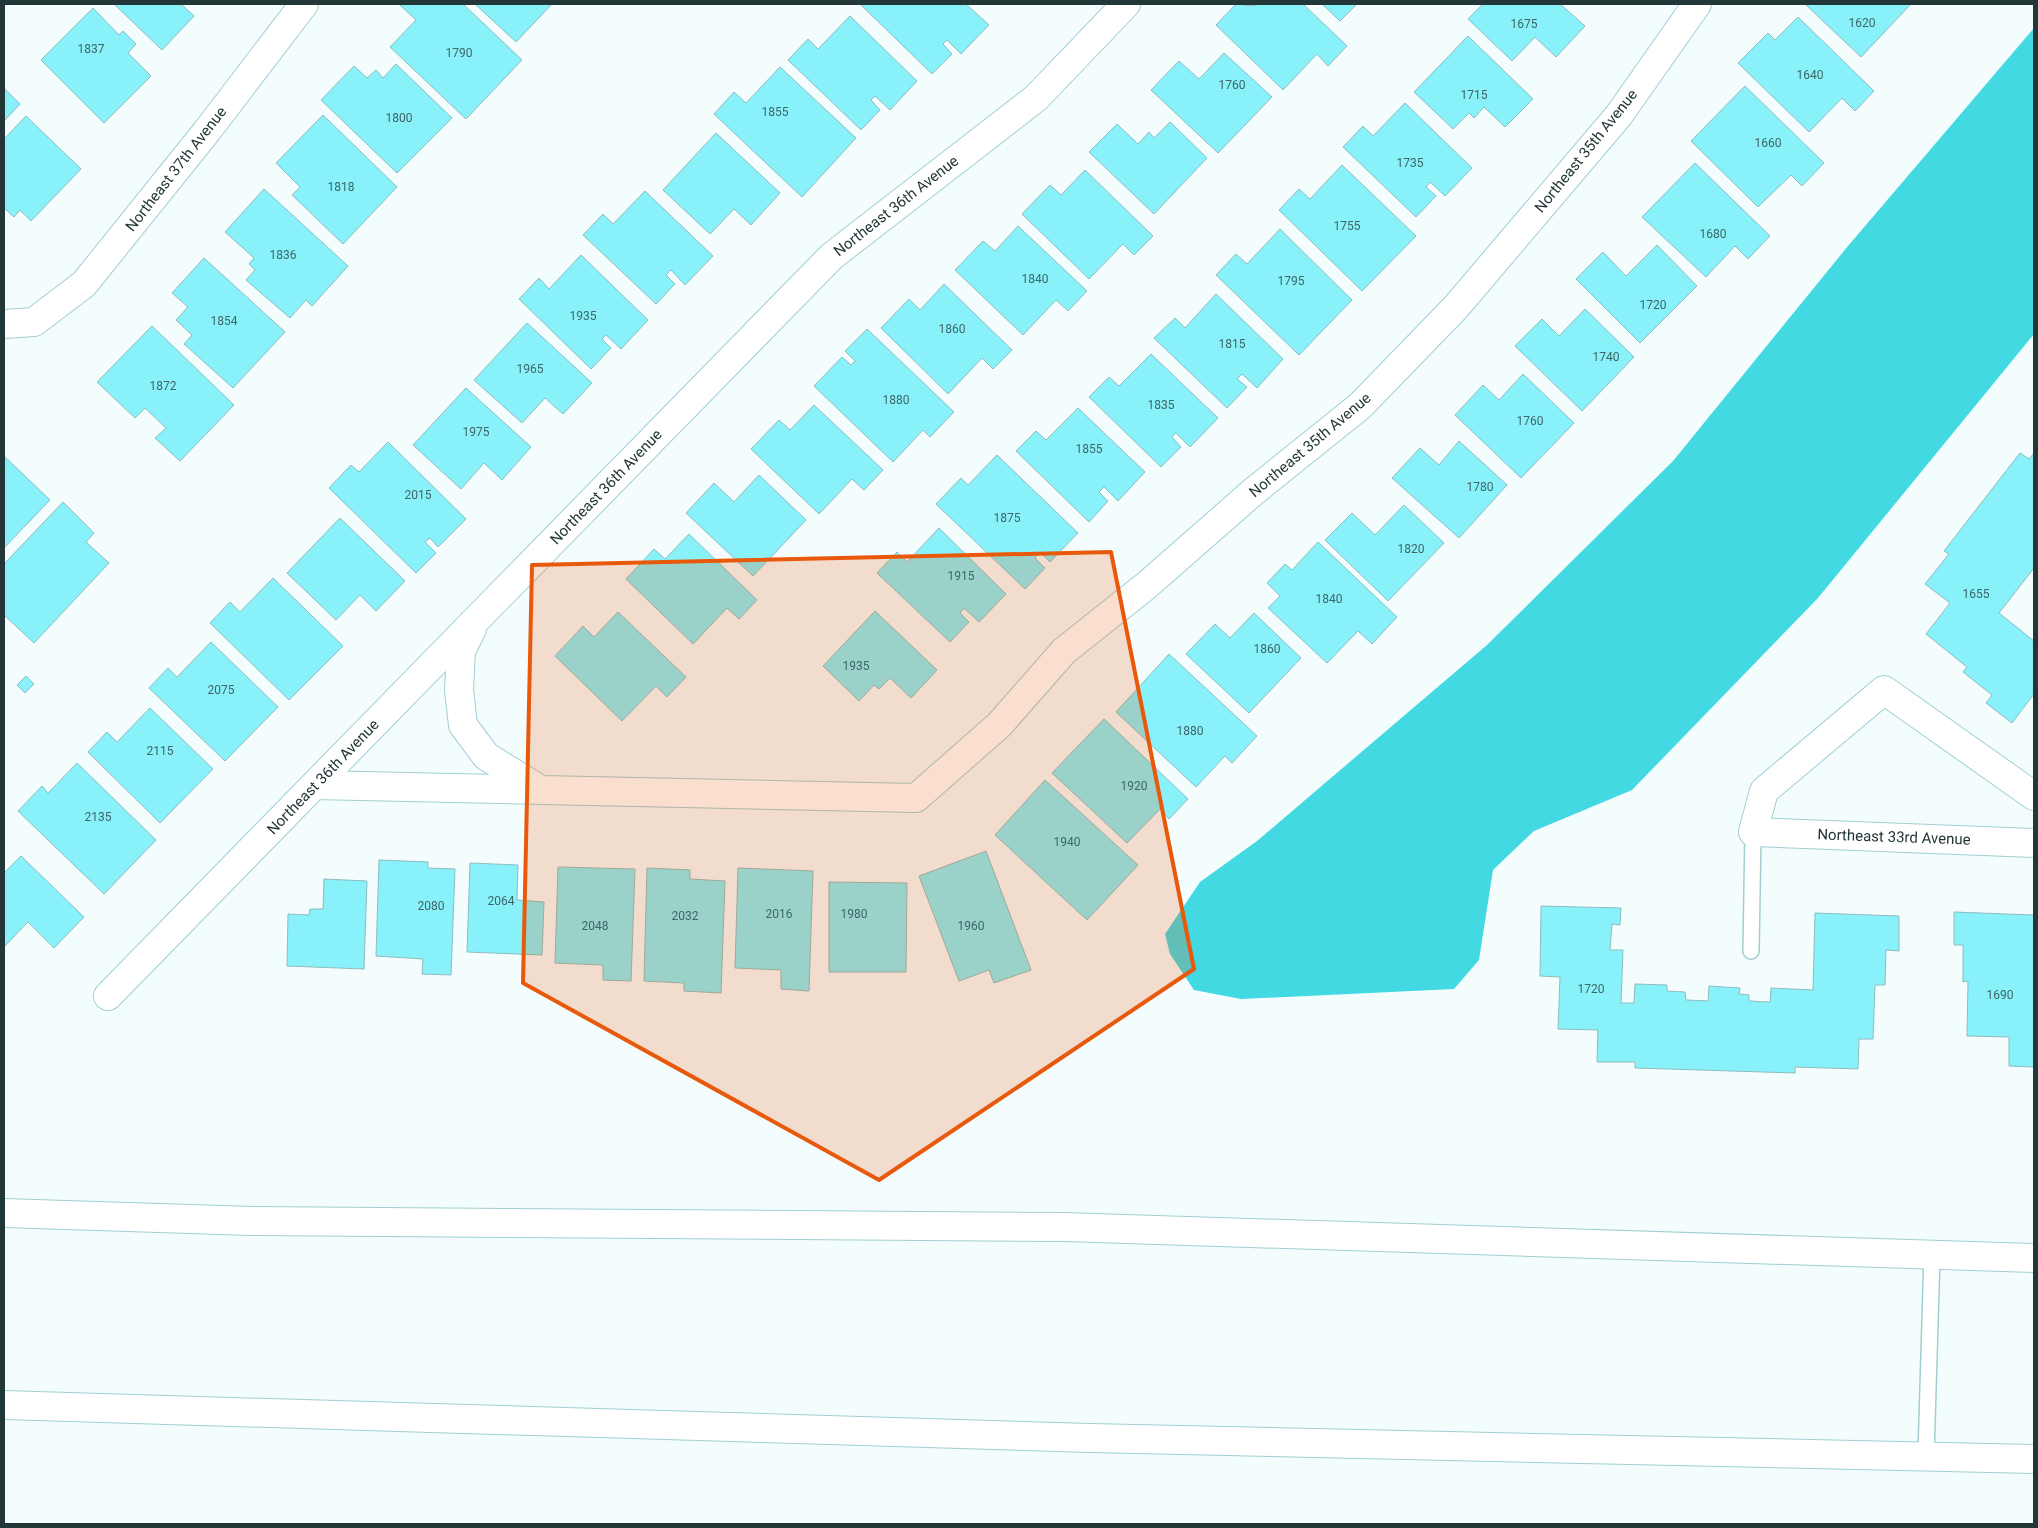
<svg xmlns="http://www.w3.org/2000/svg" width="2038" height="1528" font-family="Roboto,sans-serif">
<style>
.water{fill:#42d9e3}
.building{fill:#88f1f9;stroke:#8ebcbf}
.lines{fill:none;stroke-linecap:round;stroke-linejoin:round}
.service-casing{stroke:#a0cfd2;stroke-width:18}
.minor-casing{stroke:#a0cfd2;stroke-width:30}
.motorway-casing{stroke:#a0cfd2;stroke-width:30}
.service{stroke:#fff;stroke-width:15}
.minor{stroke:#fff;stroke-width:28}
.motorway{stroke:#fff;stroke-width:28}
.marked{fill:#e8590c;fill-opacity:0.2;stroke:#e8590c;stroke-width:4;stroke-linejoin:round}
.labels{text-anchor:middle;stroke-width:4.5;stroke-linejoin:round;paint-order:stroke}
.number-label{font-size:12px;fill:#3d6668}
.street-label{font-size:15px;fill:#243738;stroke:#fff}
</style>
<rect width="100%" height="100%" fill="#f4fdfe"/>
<path class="water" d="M 2034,28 L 2034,334 L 1818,598 L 1632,790 L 1534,831 L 1493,870 L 1479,960 L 1454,989 L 1241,999 L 1194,990 L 1170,954 L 1165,934 L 1200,882 L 1257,841 L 1487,645 L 1673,461 L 1848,246 Z"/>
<path class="building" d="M 114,4 L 181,4 L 194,16 L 162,50 Z
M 402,4 L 463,4 L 522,60 L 466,119 L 390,47 L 416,20 L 400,5 Z
M 475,4 L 552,4 L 516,42 Z
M 860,4 L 966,4 L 989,25 L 961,54 L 947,40 L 943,44 L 952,54 L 932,74 Z
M 1236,4 L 1255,6 L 1256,4 L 1303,4 L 1347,46 L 1328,66 L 1317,54 L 1283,90 L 1216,25 Z
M 1322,4 L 1357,4 L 1340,21 Z
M 1483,4 L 1560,4 L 1585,26 L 1556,57 L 1535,37 L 1512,61 L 1468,19 Z
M 1805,4 L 1911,4 L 1861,57 Z
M 93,8 L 119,35 L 123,31 L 136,44 L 128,53 L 151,76 L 104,123 L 41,60 Z
M 850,16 L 917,81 L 890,110 L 875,96 L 871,100 L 880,110 L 861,130 L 788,60 L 808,39 L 818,49 Z
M 1798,17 L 1874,91 L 1855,111 L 1842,98 L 1809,132 L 1738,63 L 1768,33 L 1775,40 Z
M 1468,36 L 1533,99 L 1505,127 L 1484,107 L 1474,118 L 1469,113 L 1453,129 L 1414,92 Z
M 1224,53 L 1272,97 L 1218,153 L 1151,90 L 1179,61 L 1199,79 Z
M 396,64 L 452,118 L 397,173 L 321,100 L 354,66 L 367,78 L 376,70 L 383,78 Z
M 780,67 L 856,138 L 802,197 L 714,114 L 734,92 L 746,103 Z
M 1745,86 L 1824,163 L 1802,186 L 1791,175 L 1758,207 L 1691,141 Z
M 4,88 L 20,104 L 4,121 Z
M 1405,103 L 1472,168 L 1445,196 L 1430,182 L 1426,187 L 1436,196 L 1416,217 L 1343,147 L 1363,126 L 1373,136 Z
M 323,115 L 397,187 L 343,244 L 292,195 L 300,187 L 276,163 Z
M 26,116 L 81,169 L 31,221 L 20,210 L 14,217 L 4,208 L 4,139 Z
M 1170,122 L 1207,158 L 1154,214 L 1089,152 L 1117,124 L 1138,144 L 1149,132 L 1154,138 Z
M 716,133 L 780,193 L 751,225 L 734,209 L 710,234 L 663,190 Z
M 1695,163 L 1770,236 L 1748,259 L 1735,246 L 1706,277 L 1642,217 Z
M 1342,165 L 1416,236 L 1362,291 L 1279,210 L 1299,189 L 1310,199 Z
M 1085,170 L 1153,236 L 1134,255 L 1123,244 L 1089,279 L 1022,214 L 1050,185 L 1061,195 Z
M 264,189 L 348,266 L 312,306 L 306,300 L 290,318 L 246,280 L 255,270 L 249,264 L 254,258 L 225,232 Z
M 645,191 L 713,256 L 685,285 L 671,270 L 666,275 L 675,284 L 656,304 L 583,235 L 603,214 L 613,224 Z
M 1018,226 L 1087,291 L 1068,311 L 1056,300 L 1023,335 L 955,270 L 983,241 L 995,251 Z
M 1280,229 L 1352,300 L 1299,355 L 1216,275 L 1236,254 L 1247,264 Z
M 1657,245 L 1697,286 L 1640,343 L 1576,279 L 1603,252 L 1626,276 Z
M 581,255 L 648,320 L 621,349 L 606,335 L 602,339 L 611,348 L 591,369 L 519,299 L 539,278 L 549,289 Z
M 204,258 L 285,332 L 233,388 L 184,344 L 192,335 L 176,320 L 188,307 L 172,293 Z
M 944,284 L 1012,350 L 993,369 L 982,358 L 948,394 L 881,328 L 909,299 L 920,310 Z
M 1216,294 L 1283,359 L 1257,388 L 1242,374 L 1237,379 L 1247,387 L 1227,408 L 1154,338 L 1175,318 L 1185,328 Z
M 1585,309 L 1634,357 L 1582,411 L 1515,346 L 1542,319 L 1559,336 Z
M 527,323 L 592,383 L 563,414 L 545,398 L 522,423 L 474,380 Z
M 152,326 L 234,405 L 180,461 L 155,438 L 166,428 L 145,408 L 135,418 L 97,382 Z
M 867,329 L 954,412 L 930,437 L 923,430 L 893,462 L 814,386 L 842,357 L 851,365 L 855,361 L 845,351 Z
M 1151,354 L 1218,418 L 1190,447 L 1176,433 L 1172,437 L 1181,447 L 1161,467 L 1089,397 L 1109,377 L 1119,386 Z
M 1523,374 L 1574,423 L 1521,478 L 1455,415 L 1483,385 L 1499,400 Z
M 466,388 L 531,447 L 502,480 L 484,463 L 461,489 L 413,445 Z
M 814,405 L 883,470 L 864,490 L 852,479 L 819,514 L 751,449 L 779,420 L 790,430 Z
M 1078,408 L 1145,472 L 1118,501 L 1104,487 L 1099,492 L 1108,501 L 1089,522 L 1016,451 L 1036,431 L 1046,440 Z
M 1459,441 L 1507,485 L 1459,538 L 1392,478 L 1420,448 L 1439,465 Z
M 388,442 L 466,519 L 438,547 L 430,538 L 425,542 L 436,553 L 416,573 L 329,488 L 351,465 L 359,472 Z
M 2020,453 L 2029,459 L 2034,453 L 2034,568 L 1999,613 L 2034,641 L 2034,694 L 2012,723 L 1986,703 L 1992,695 L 1963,672 L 1967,667 L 1926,634 L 1950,603 L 1925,584 L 1949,554 L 1944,551 Z
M 997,455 L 1078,533 L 1050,562 L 1040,552 L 1035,558 L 1045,568 L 1025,589 L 936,504 L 961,478 L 968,485 Z
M 4,456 L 50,500 L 4,548 Z
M 759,475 L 806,520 L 753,576 L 686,513 L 714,483 L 734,502 Z
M 63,502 L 94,533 L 86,542 L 109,563 L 34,643 L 4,615 L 4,564 Z
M 1404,505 L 1444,543 L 1388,601 L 1325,540 L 1352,513 L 1375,535 Z
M 340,518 L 405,581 L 376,611 L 360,595 L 336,620 L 287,573 Z
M 939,528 L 1006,594 L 979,622 L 964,608 L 960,613 L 969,622 L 950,642 L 877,573 L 897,552 L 907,562 Z
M 689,534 L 757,600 L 739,619 L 727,608 L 693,644 L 626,579 L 654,549 L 665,559 Z
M 1318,542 L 1397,617 L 1372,644 L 1358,631 L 1327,663 L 1268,608 L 1280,596 L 1267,583 L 1285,564 L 1292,570 Z
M 273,578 L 343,646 L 289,700 L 210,623 L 230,602 L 240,612 Z
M 875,611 L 937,670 L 911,698 L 890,678 L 879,689 L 874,685 L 859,701 L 823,666 Z
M 618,612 L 686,677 L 667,697 L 656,686 L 622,721 L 555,656 L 583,626 L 594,637 Z
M 1254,613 L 1301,658 L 1249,713 L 1186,654 L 1215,624 L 1230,638 Z
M 211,642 L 278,707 L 225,761 L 149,688 L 168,668 L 177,677 Z
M 1169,654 L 1257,736 L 1232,763 L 1225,756 L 1196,787 L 1116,712 Z
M 26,676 L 34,684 L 25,693 L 17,685 Z
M 150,708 L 213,769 L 160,823 L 88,752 L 107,732 L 117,742 Z
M 1104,719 L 1188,799 L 1169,819 L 1160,809 L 1127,843 L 1052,773 Z
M 77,763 L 156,840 L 104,894 L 18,811 L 42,786 L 48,793 Z
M 1045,780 L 1138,865 L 1087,920 L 995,835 Z
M 986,851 L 1031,970 L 994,983 L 989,970 L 959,981 L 919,876 Z
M 21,856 L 84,917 L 54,948 L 28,922 L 4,947 L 4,873 Z
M 379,860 L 428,862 L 428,868 L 455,869 L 451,975 L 422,974 L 423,959 L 376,956 Z
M 470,863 L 518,865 L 517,900 L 544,902 L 542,955 L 467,952 Z
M 558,867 L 635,869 L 631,981 L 603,980 L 603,965 L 555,963 Z
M 647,868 L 690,870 L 690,879 L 725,881 L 721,993 L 684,991 L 684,983 L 644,981 Z
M 738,868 L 813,871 L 809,991 L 781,989 L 781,970 L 735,968 Z
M 324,879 L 367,881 L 364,969 L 287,966 L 288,914 L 309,915 L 310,909 L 323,909 Z
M 829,882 L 907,883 L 906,972 L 829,972 Z
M 1541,906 L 1621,908 L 1620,925 L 1612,924 L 1610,950 L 1623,950 L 1621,1003 L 1634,1003 L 1635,984 L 1667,985 L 1667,991 L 1685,992 L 1686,1000 L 1708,1001 L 1709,986 L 1740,988 L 1739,994 L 1749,995 L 1749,1001 L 1770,1002 L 1771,988 L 1813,990 L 1815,913 L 1899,916 L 1899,951 L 1886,950 L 1885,985 L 1875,985 L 1873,1039 L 1859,1039 L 1858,1069 L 1795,1067 L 1795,1073 L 1635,1068 L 1635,1062 L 1597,1062 L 1598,1030 L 1558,1029 L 1560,977 L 1540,976 Z
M 1954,912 L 2034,915 L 2034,1067 L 2009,1066 L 2009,1037 L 1967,1036 L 1968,981 L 1963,982 L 1963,945 L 1954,945 Z"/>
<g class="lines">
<g class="service-casing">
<path id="service" d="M 1751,951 L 1753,832
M 1926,1456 L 1932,1255"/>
</g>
<g class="minor-casing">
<path id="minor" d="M 4,324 L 34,322 L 84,284 L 207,131 L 304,4
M 472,629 L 461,651 L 459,690 L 463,725 L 486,756 L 539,789
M 315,785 L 916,798 L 999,725 L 1064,651 L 1147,585 L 1253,492 L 1360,406 L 1456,307 L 1619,115 L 1697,4
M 2034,796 L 1884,690 L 1764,791 L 1753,832 L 2034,843
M 108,996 L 832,256 L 1036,98 L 1126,4"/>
</g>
<g class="motorway-casing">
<path id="motorway" d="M 4,1213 L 252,1221 L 1064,1227 L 2034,1258
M 4,1405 L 1090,1438 L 2034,1459"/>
</g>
<use href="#service" class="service"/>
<use href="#minor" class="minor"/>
<use href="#motorway" class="motorway"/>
</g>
<path class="marked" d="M 1111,552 L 1194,969 L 879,1180 L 523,983 L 532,565 Z"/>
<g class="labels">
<g class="number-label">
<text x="1862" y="27">1620</text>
<text x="1524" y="28">1675</text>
<text x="91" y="53">1837</text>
<text x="459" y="57">1790</text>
<text x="1810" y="79">1640</text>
<text x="1232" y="89">1760</text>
<text x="1474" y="99">1715</text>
<text x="775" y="116">1855</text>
<text x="399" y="122">1800</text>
<text x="1768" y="147">1660</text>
<text x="1410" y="167">1735</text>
<text x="341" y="191">1818</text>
<text x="1347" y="230">1755</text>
<text x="1713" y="238">1680</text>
<text x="283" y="259">1836</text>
<text x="1035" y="283">1840</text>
<text x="1291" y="285">1795</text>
<text x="1653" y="309">1720</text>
<text x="583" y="320">1935</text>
<text x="224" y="325">1854</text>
<text x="952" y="333">1860</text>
<text x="1232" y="348">1815</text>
<text x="1606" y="361">1740</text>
<text x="530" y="373">1965</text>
<text x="163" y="390">1872</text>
<text x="896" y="404">1880</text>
<text x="1161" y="409">1835</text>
<text x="1530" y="425">1760</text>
<text x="476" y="436">1975</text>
<text x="1089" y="453">1855</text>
<text x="1480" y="491">1780</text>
<text x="418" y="499">2015</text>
<text x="1007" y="522">1875</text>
<text x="1411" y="553">1820</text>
<text x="961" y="580">1915</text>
<text x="1976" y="598">1655</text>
<text x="1329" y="603">1840</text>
<text x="1267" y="653">1860</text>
<text x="856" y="670">1935</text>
<text x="221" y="694">2075</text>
<text x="1190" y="735">1880</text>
<text x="160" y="755">2115</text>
<text x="1134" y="790">1920</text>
<text x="98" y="821">2135</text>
<text x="1067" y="846">1940</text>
<text x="501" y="905">2064</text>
<text x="431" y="910">2080</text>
<text x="779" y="918">2016</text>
<text x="854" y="918">1980</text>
<text x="685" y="920">2032</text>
<text x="595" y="930">2048</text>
<text x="971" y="930">1960</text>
<text x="1591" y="993">1720</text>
<text x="2000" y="999">1690</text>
</g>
<g class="street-label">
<text transform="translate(1586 151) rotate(-51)" y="5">Northeast 35th Avenue</text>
<text transform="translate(176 169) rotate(-52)" y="5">Northeast 37th Avenue</text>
<text transform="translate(896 206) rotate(-38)" y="5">Northeast 36th Avenue</text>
<text transform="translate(1310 445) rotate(-40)" y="5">Northeast 35th Avenue</text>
<text transform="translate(606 487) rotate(-46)" y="5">Northeast 36th Avenue</text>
<text transform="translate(323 777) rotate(-46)" y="5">Northeast 36th Avenue</text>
<text transform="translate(1894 837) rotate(2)" y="5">Northeast 33rd Avenue</text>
</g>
</g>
<rect width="2038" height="1528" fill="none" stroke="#243738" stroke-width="10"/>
</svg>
